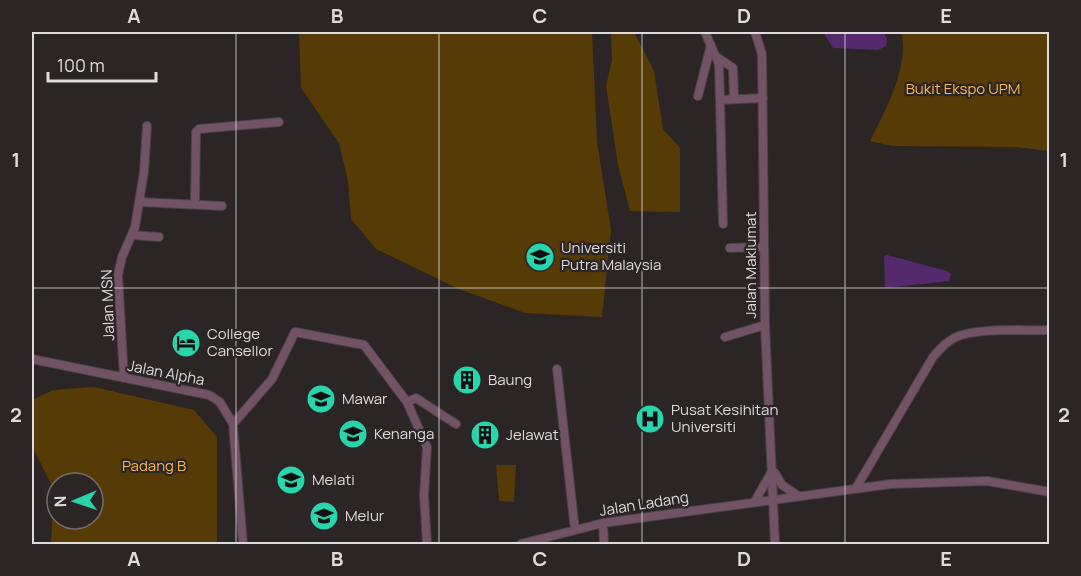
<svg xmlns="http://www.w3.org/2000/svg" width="1081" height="576" font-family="Manrope,sans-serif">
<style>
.green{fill:#573b06;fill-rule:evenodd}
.water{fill:#542a6c}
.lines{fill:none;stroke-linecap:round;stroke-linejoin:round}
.street-casing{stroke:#484243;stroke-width:10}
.street{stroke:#725265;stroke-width:8}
.grid{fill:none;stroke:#dfdbdb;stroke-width:1.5;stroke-opacity:0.55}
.labels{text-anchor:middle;stroke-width:4.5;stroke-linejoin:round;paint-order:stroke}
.park-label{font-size:15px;fill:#f9b849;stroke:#2b2526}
.poi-label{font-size:15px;fill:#dfdbdb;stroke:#2b2526;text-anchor:start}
.street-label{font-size:15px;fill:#dfdbdb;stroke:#2b2526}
.neatline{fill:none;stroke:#dfdbdb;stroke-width:2}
.grid-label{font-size:20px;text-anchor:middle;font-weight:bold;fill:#dfdbdb}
</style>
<rect width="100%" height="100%" fill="#2b2526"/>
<path class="green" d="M 299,32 L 592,32 L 597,142 L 611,230 L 602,317 L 525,313 L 459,289 L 376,249 L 351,219 L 348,181 L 339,143 L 301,88 Z
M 614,32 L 634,32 L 654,71 L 663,129 L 680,148 L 680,212 L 630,211 L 618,165 L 606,86 L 612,60 L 611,34 Z
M 901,32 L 1049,32 L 1049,151 L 1015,147 L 892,146 L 870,141 C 885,112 910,65 901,32 Z
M 94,387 L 194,410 L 217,437 L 217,544 L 51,544 L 54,490 L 32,446 L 32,400 L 53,390 ZM 57,483 L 93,483 L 93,519 L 57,519 Z
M 496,465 L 516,465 L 514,502 L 499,501 Z"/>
<path class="water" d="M 823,32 L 883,32 L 887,39 L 886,46 L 878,50 L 833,48 Z
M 887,255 L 947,271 L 951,274 L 949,281 L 885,288 L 884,256 Z"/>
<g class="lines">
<g class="street-casing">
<path id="street" d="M 705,32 L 719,64 L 720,100 L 763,98
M 755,32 L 762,54 L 765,325 L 775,544
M 717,57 L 733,68 L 734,99
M 698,96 L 711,45
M 720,100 L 723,224
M 140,202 L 222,206
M 195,202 L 196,132 L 199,129 L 279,122
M 132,235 L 159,237
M 730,248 L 764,247
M 725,337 L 765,325
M 32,359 L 209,395 L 220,402 L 233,424 L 243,544
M 557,369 L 575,530
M 124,378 L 118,275 L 122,257 L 135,227 L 144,172 L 147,126
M 407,402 L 416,398 L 456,424
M 233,424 L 272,379 L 295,332 L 364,345 L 407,402 L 427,447 L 424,495 L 427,544
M 775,473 L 782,485 L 797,495
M 856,488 L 933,357 C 939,350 946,342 954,338 C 976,327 1024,331 1050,330
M 755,501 L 771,473
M 603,523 L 604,544
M 521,544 L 603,523 L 891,484 L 987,481 L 1050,492"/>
</g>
<use href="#street" class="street"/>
</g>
<path class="grid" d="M 236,32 L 236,544M 439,32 L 439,544M 642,32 L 642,544M 845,32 L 845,544M 32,288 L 1050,288"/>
<defs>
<g id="university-disc" transform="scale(1.5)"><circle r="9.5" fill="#29d5ac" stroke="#2b2526"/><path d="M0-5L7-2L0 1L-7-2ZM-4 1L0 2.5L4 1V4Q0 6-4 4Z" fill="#111"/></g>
<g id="hotel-disc" transform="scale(1.5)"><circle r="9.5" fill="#29d5ac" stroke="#2b2526"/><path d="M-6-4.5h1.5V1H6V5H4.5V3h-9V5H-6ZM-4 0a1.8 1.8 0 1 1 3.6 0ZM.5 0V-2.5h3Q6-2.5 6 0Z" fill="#111"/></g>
<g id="building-disc" transform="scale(1.5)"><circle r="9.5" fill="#29d5ac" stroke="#2b2526"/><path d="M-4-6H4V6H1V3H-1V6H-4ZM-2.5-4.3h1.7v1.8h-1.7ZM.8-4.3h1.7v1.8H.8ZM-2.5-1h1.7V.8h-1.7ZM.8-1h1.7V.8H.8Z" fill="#111"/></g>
<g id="hospital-disc" transform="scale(1.5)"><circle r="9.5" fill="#29d5ac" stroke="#2b2526"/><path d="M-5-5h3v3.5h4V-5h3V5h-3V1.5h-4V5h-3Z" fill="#111"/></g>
</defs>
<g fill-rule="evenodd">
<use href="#university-disc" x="540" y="257"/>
<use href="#hotel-disc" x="186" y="343"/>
<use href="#building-disc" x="467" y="380"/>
<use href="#university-disc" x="321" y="399"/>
<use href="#hospital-disc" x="650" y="419"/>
<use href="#university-disc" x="353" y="434"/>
<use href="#building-disc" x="485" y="435"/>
<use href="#university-disc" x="291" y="480"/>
<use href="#university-disc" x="324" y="516"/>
</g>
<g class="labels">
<g class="park-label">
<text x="963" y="94">Bukit Ekspo UPM</text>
<text x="154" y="471">Padang B</text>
</g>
<g class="poi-label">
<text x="561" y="253">Universiti<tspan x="561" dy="17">Putra Malaysia</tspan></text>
<text x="207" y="339">College<tspan x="207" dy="17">Cansellor</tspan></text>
<text x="488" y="385">Baung</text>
<text x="342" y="404">Mawar</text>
<text x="671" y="415">Pusat Kesihitan<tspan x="671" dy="17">Universiti</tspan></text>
<text x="374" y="439">Kenanga</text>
<text x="506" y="440">Jelawat</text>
<text x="312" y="485">Melati</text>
<text x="345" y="521">Melur</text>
</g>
<g class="street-label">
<text transform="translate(751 265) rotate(-90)" y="5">Jalan Maklumat</text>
<text transform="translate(108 305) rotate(-92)" y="5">Jalan MSN</text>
<text transform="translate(166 373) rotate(11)" y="5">Jalan Alpha</text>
<text transform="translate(644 504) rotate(-9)" y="5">Jalan Ladang</text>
</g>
</g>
<rect width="1081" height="576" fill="none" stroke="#2b2526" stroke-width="66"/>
<g transform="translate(75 501) rotate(268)"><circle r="28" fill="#2b2526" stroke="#736e6e" stroke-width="1.5"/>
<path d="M0-4.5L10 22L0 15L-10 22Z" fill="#29d5ac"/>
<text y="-9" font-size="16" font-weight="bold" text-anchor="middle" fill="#dfdbdb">N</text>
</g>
<path d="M48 72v9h108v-9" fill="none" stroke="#dfdbdb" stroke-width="3"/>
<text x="57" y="72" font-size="18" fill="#dfdbdb" stroke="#2b2526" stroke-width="4.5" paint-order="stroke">100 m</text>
<rect x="33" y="33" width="1015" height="510" class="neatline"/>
<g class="grid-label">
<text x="134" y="23">A</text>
<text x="337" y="23">B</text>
<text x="540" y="23">C</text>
<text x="744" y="23">D</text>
<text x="946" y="23">E</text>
<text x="16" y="167">1</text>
<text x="1064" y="167">1</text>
<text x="16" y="422">2</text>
<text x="1064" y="422">2</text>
<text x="134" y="566">A</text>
<text x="337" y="566">B</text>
<text x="540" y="566">C</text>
<text x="744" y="566">D</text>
<text x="946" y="566">E</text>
</g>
</svg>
